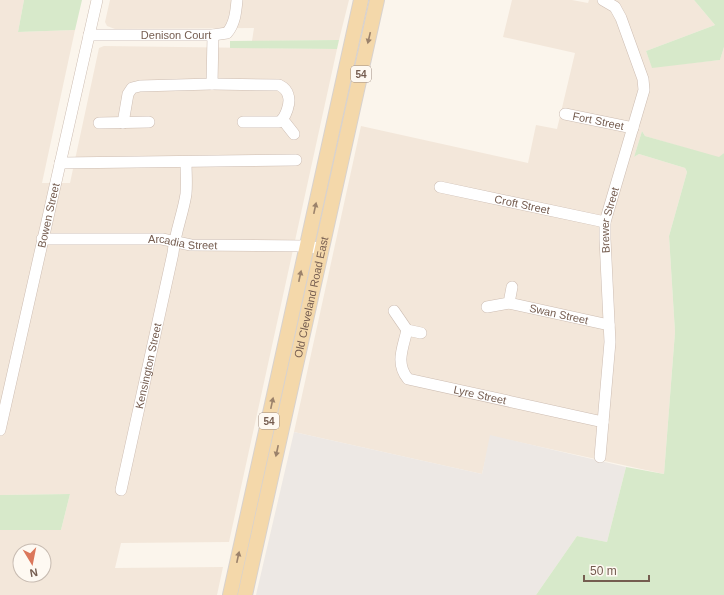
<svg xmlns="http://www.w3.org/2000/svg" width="724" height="595" font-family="Helvetica,sans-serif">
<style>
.residential{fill:#f3e7da;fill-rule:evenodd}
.industrial{fill:#ede8e4}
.green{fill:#d7e9ca}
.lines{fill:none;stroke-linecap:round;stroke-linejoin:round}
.minor-casing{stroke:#cdbdb2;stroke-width:12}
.major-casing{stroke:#d8d2ce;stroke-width:16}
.minor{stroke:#fff;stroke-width:11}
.major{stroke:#f4d8aa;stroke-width:14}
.oneway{fill:#9b826b}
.labels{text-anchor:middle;stroke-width:4;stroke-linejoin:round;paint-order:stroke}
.shield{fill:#fef9f2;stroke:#9e8c81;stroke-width:1}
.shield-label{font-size:10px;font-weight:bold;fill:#755d50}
.street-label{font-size:11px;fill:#755d50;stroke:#fef9f2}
</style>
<rect width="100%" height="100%" fill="#fbf5ec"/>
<path class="residential" d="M 0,0 L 24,0 L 18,32 L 75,30 L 42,183 L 70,183 L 99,48 L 104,46 L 337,49 L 229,542 L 121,543 L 115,568 L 223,567 L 217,595 L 0,595 L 0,530 L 61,530 L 70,494 L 0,495 ZM 20,551 L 44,551 L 44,575 L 20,575 Z
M 110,0 L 349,0 L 339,40 L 252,41 L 254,28 L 115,29 L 107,26 L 105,22 Z
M 512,0 L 572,0 L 588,3 L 589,0 L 694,0 L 715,25 L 646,51 L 652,67 L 720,60 L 724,47 L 724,153 L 719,158 L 645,136 L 642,131 L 634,157 L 639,154 L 685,168 L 687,172 L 669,236 L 675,332 L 664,474 L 491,436 L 482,474 L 294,432 L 361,126 L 528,163 L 536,125 L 557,129 L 575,53 L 503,37 Z"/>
<path class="industrial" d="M 294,432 L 482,474 L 490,435 L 626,467 L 607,542 L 577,536 L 536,595 L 256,595 Z"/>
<path class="green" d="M 24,0 L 82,0 L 75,30 L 18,32 Z
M 694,0 L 724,0 L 724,47 L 720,60 L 652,68 L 646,51 L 715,25 Z
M 339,40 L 337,49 L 230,48 L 230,41 Z
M 642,131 L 645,136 L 719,157 L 724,153 L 724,595 L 536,595 L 577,536 L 607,542 L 626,467 L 664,474 L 675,332 L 669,236 L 687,172 L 685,168 L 639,154 L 634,157 Z
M 70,494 L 61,530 L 0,530 L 0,495 Z"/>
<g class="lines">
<g class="minor-casing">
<g id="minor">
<path id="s1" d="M 89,35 L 213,35 L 227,33 C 235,24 236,11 237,0"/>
<path d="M 212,84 L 279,85 C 283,87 287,90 288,95 C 291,102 286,118 279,122 L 243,122"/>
<path id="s2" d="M 565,114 L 633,128"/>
<path d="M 283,120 L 294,134"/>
<path d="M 99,123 L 149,122"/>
<path d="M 123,123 L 128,94 L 132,88 L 140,86 L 212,84 L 213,35"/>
<path d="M 60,163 L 296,160"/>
<path id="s3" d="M 440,187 L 605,222"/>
<path id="s4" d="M 42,239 L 162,239 L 191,245 L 307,246 L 322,249"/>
<path id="s5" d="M 509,303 L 609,325"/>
<path d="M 487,307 L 509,303 L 512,287"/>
<path d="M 394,311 L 407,330 L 421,333"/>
<path id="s6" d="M 407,330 C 403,348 395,363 408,379 L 603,422"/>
<path id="s7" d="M 0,430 L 97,0"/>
<path id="s8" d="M 600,457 L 610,342 L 605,239 L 605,222 L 644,90 L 643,79 L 621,18 L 615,7 L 603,0"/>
<path id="s9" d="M 121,490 L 173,253 C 175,232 183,214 186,194 C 187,183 186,172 186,162"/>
</g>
</g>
<g class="major-casing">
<g id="major">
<path d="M 230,595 L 361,0"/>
<path id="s10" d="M 245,595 L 377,0"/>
</g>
</g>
<use href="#minor" class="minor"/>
<use href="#major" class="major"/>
</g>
<defs><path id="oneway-solid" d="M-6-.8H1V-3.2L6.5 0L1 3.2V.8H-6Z"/></defs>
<g class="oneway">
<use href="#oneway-solid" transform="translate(369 38) rotate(103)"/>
<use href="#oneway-solid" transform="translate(315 208) rotate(-78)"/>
<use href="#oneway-solid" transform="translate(300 276) rotate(-78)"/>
<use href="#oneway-solid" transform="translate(272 403) rotate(-78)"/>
<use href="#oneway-solid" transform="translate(277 451) rotate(102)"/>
<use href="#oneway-solid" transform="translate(238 557) rotate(-78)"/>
</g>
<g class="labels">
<g class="shield">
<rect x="351" y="66" width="20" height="16" rx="3"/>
<rect x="259" y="413" width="20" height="16" rx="3"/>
</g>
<g class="shield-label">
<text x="361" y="78">54</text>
<text x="269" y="425">54</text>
</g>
<g class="street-label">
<text dy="4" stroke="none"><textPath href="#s1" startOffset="87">Denison Court</textPath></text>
<text dy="4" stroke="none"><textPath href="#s2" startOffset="34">Fort Street</textPath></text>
<text dy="4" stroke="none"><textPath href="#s3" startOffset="84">Croft Street</textPath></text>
<text dy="4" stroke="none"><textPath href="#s7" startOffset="220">Bowen Street</textPath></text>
<text dy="4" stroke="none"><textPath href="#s8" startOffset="238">Brewer Street</textPath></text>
<text dy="4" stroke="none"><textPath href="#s4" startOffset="141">Arcadia Street</textPath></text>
<text dy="4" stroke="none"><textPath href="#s10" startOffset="305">Old Cleveland Road East</textPath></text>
<text dy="4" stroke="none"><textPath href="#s5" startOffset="51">Swan Street</textPath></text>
<text dy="4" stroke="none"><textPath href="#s9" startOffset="127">Kensington Street</textPath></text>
<text dy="4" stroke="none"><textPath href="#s6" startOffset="125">Lyre Street</textPath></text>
</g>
</g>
<g transform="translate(32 563) rotate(170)"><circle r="19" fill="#fef9f2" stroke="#c7bbb1"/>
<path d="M0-3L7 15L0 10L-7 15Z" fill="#db775b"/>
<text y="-6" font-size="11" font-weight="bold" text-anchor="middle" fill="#755d50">N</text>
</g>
<path d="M584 575v6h65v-6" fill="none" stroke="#755d50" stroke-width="2"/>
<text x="590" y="575" font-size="12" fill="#755d50" stroke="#fef9f2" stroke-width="3" paint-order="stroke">50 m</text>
</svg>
